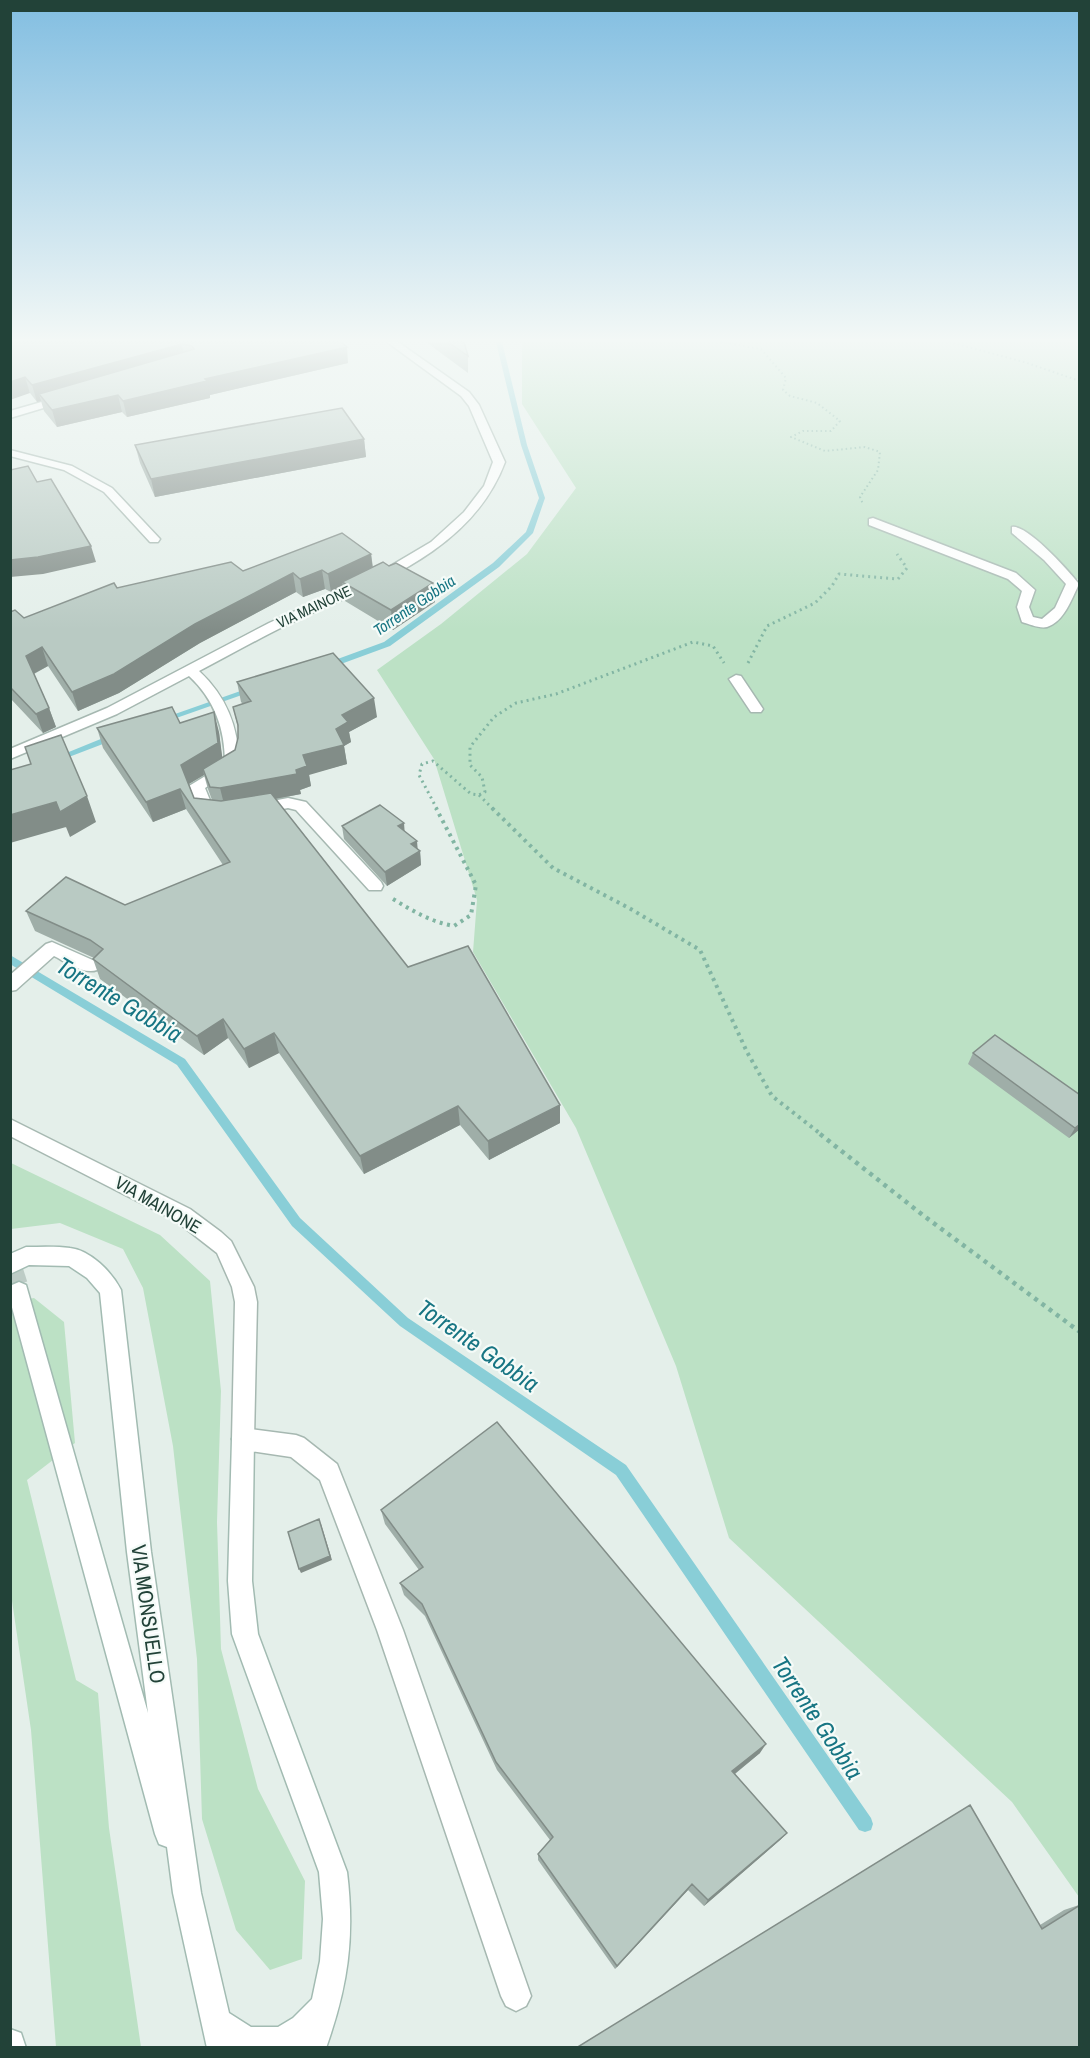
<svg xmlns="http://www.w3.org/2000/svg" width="1090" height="2058" font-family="'Archivo Narrow',sans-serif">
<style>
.green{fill:#bce1c5}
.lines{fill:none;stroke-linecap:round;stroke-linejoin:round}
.stream{fill:#89ced7;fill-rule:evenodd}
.secondary-tunnel{stroke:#bdccc6;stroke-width:22;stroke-dasharray:22 10;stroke-linecap:butt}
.service-casing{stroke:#a6b8b1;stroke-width:3}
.minor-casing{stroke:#a6b8b1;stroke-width:3}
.secondary-casing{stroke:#a2bbb2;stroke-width:3}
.path-far3{stroke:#82b5a3;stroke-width:2;stroke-dasharray:1.5 3;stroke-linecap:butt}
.path-far2{stroke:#82b5a3;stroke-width:3;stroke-dasharray:2 4;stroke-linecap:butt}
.path-far1{stroke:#82b5a3;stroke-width:4;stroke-dasharray:3 4.5;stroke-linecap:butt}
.path{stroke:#82b5a3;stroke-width:4.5;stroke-dasharray:4 5;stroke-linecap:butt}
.service{fill:#fff;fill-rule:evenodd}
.minor{fill:#fff;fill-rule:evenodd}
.secondary{fill:#fff;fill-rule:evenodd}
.wall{fill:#9faea8;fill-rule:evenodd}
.shaded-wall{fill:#828d88}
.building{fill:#b9cac3;stroke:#828d88;stroke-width:1.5}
.labels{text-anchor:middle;stroke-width:4.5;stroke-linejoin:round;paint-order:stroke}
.far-street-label{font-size:15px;fill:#224238;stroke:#f5fbf8}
.far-water-label{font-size:16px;font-style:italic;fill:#177583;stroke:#f5fbf8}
.street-label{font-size:18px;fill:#224238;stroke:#f5fbf8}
.near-street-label{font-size:21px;fill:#224238;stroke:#f5fbf8}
.near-water-label{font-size:24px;font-style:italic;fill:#177583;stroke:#f5fbf8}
</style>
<rect width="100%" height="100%" fill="#e4efea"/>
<path class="green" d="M 522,342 L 1079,342 L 1080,578 L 1075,580 L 1080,584 L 1079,1897 L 1012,1802 L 729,1538 L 676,1366 L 576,1128 L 473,952 L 477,900 L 434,759 L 377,670 L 441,624 L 527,554 L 576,488 L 522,404 Z
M 11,1163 L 160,1235 L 210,1281 L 221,1391 L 217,1522 L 221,1649 L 258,1789 L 305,1881 L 302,1959 L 270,1970 L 236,1930 L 202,1819 L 197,1659 L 173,1446 L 143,1288 L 123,1249 L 60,1223 L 11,1229 Z
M 34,1298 L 64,1322 L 75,1443 L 27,1480 L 76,1680 L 98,1693 L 109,1828 L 141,2047 L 56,2047 L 31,1730 L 11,1594 L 10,1302 Z"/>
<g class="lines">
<path class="stream" d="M 496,342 L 502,342 L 527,445 L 545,498 L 533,533 L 499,567 L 390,646 L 330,668 L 324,668 L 324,664 L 384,642 L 493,563 L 526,532 L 539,498 L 521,445 Z
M 249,688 L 252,688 L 256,690 L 165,722 L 159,722 L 158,720 Z
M 113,734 L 116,735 L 116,739 L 61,760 L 58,761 L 54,758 Z
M 10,955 L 185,1059 L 300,1218 L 408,1318 L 626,1465 L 871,1818 L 873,1824 L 871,1830 L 865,1832 L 859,1830 L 616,1475 L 400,1326 L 292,1226 L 177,1065 L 10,964 Z"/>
<path class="secondary-tunnel" d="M 10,1264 L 19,1292"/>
<g class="service-casing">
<path id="service" d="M 66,395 L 71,398 L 70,400 L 10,418 L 10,411 Z
M 10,450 L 72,466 L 112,488 L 160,539 L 158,542 L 150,542 L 104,492 L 64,470 L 10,456 Z
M 873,518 L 1016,573 L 1035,590 L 1029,607 L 1033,617 L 1042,619 L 1055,608 L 1066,584 L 1044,560 L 1012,533 L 1012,527 C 1027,524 1069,571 1079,584 C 1072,598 1064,622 1047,627 C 1040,629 1029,624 1022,622 L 1017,607 L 1022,591 L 1008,579 L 869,525 L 869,519 Z
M 736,675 L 741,676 L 763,709 L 761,712 L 751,712 L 729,679 Z
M 52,942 L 97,962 L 100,966 L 97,970 C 84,975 66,962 54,956 L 16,990 L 10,991 L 10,975 L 46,944 Z
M 243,1428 L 296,1435 L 304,1438 L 337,1464 L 403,1630 L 531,1996 L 526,2006 L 516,2011 L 506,2006 L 501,1996 L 377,1630 L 320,1480 L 291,1457 L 243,1450 L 235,1447 L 232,1439 L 235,1431 Z"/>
</g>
<g class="minor-casing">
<path id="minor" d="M 387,342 L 398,342 L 469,392 L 479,405 L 505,462 C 472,550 379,582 301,618 C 267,634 233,653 199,671 C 227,697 239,728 239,766 L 205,788 L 214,810 L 223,816 L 220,820 L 215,821 L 202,817 L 189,786 L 225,764 C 225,729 215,700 189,676 L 117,714 L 10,759 L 10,749 L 107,708 L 269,623 L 382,571 L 431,542 L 464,512 L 484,486 L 493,462 L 469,406 L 461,396 Z
M 288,798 L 306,802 L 381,882 L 383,886 L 381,890 L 369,890 L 296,810 L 288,808 L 257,814 L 249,809 L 252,805 Z
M 10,1119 L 190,1209 L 221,1232 L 231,1241 L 254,1287 L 257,1302 L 254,1439 L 251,1447 L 243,1450 L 235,1447 L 232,1439 L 235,1302 L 232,1287 L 217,1253 L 176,1221 L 10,1136 Z"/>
</g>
<g class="secondary-casing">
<path id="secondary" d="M 26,1247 C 40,1247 56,1246 70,1248 C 90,1250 112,1272 121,1290 L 151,1552 L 201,1893 L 229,2013 L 251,2027 L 278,2027 L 293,2018 L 312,1999 L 320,1961 L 323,1919 L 319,1872 L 232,1634 L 228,1581 L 232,1439 L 235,1431 L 243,1428 L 251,1431 L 254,1439 L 252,1581 L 258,1634 L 347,1872 C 355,1937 348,1986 326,2048 L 207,2048 L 173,1893 L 167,1847 L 159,1844 L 155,1834 L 10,1300 L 12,1285 L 19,1282 L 26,1285 L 148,1713 L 127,1552 L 100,1293 L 87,1278 L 69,1266 L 29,1265 L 10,1274 L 10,1254 Z
M 10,2029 L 21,2033 L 26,2048 L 10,2048 Z"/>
</g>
<path class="path-far3" d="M 721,342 L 761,349 L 786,378 L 783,390 L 790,396 L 817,403 L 840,421 L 831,431 L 803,431 L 791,437 L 825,451 L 865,447 L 880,452 L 878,470 L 860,497 L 863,504
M 949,342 L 1024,362 L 1080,381"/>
<path class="path-far2" d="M 748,663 L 767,626 L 815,603 L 832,586 L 839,574 L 898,579 L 907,568 L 897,554
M 479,795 L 493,809
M 437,809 L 419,775 L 422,764 L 433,761 L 471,794 L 479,795 L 485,792 L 482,777 L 470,765 L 470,747 L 494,717 L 516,703 L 556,694 L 693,642 L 713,646 L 724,663"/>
<path class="path-far1" d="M 492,808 L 553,868 L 629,908 L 700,950 L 747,1052 L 772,1096 L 822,1135
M 393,899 C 413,911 431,922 454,926 L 471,915 L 476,885 L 436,808"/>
<path class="path" d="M 820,1134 L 924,1216 L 1080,1332"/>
<use href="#service" class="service"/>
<use href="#minor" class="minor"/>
<use href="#secondary" class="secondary"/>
</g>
<path class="wall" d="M 10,342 L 341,342 L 348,363 L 210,395 L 210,398 L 127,417 L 122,412 L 57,427 L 44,411 L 41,401 L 37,402 L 30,393 Z
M 426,342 L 464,342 L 468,356 L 468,373 Z
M 364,439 L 366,457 L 155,497 L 140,463 L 135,445 Z
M 371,554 L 373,567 L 389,566 L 433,583 L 435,602 L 393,630 L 345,601 L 343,587 L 331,592 L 325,589 L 303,597 L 296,592 L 200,643 L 119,693 L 78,711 L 48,666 L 34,674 L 49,708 L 56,727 L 43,733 L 10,698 L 10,612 L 24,618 L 117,588 Z
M 237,682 L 377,717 L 349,732 L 351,742 L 344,746 L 347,764 L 309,774 L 311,786 L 300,790 L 301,794 L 276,799 L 408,967 L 560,1123 L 489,1160 L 460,1125 L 364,1174 L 279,1053 L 249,1068 L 228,1038 L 204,1055 L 100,979 L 93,959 L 94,958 L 35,931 L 26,911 L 125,905 L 223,865 L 186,809 L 153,822 L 103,748 L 97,728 L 180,723 L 219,732 L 222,758 L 235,750 L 238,738 L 238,728 L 233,707 L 243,704 L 241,702 ZM 204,775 L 208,789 L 212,800 L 194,798 L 189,784 Z
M 342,826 L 405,832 L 418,850 L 420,851 L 421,865 L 387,886 L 344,839 Z
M 973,1053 L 1080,1095 L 1080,1129 L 1069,1138 L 968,1064 Z
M 381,1510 L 760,1753 L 735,1774 L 787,1833 L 780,1840 L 704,1906 L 688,1890 L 615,1969 L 538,1860 L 538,1854 L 550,1840 L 497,1770 L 425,1616 L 404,1595 L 400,1583 L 419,1570 L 385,1524 Z
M 1079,1905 L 1080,2048 L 1040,1925 L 1064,1910 Z"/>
<path class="shaded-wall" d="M 182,344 L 185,360 L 39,394 L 41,401 L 37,402 L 32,385 Z
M 347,347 L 348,363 L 210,395 L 210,398 L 127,417 L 123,401 L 205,379 Z
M 25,377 L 30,393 L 10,400 L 10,382 Z
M 118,395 L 122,412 L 57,427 L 52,410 Z
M 364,439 L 366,457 L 155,497 L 151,479 Z
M 91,546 L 96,562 L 43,574 L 10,577 L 10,560 Z
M 371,554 L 373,572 L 342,582 L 343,587 L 331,592 L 328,574 Z
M 322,570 L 325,589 L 303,597 L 300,579 Z
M 293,573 L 296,592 L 200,643 L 119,693 L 78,711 L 72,692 L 195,624 Z
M 433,583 L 435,602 L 393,630 L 391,610 Z
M 42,647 L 48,666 L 33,674 L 26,656 Z
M 374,698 L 377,717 L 349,732 L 351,742 L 344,746 L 347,764 L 309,775 L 311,786 L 300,790 L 301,794 L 225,808 L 220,788 L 296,770 L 303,755 L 336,729 L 342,715 Z
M 49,708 L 56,727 L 43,733 L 36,714 Z
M 214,712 L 219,732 L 223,763 L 203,769 L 204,775 L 187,785 L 181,765 Z
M 180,789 L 186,809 L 153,822 L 146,802 Z
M 87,796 L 96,822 L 70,837 L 60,812 Z
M 56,802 L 66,827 L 10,843 L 10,815 Z
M 404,823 L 405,836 L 398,826 Z
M 417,841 L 418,853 L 420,851 L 421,865 L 387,886 L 385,872 L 411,844 Z
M 223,1019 L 228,1038 L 204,1055 L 197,1036 Z
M 274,1033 L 279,1053 L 249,1068 L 244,1049 Z
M 560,1105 L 560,1123 L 489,1160 L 488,1141 Z
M 458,1106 L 460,1125 L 364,1174 L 360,1156 Z
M 1080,1124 L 1080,1129 L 1069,1138 L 1075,1128 Z
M 321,1524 L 332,1560 L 301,1573 L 299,1569 Z
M 766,1744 L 760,1753 L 727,1780 L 732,1771 Z
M 787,1833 L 780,1840 L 704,1906 L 708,1900 Z
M 692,1884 L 688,1890 L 615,1969 L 617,1966 Z"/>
<path class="building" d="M 10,342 L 341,342 L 347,347 L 205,379 L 207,381 L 123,401 L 118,395 L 52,410 L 39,394 L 194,349 L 192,346 L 182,344 L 32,385 L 25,377 L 10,382 Z
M 448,342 L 464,342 L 468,356 Z
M 342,408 L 364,439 L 151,479 L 135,445 Z
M 28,466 L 37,482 L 51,479 L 91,546 L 38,557 L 10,560 L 10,470 Z
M 342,533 L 371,554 L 328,574 L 322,570 L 300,579 L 293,573 L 195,624 L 114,674 L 72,692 L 42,647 L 26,656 L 49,708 L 36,714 L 10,687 L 10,612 L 15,610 L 24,618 L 114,583 L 117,588 L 231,562 L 243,571 Z
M 383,562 L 389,566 L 396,563 L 433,583 L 391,610 L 342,582 Z
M 333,653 L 374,698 L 342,715 L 348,722 L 336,729 L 344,745 L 303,755 L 307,766 L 296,770 L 297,774 L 220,788 L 210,787 L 203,769 L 235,750 L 238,738 L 238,725 L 233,707 L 251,701 L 237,682 Z
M 172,707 L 180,723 L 214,712 L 218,743 L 181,765 L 194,798 L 221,801 L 271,793 L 408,967 L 468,946 L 560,1105 L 488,1141 L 458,1106 L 360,1156 L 274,1033 L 244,1049 L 223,1019 L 197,1036 L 93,959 L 103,949 L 90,940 L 26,911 L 66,877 L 125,905 L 230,862 L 180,789 L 146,802 L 97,728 Z
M 61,735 L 87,796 L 60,812 L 56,802 L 10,815 L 10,770 L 31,764 L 25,747 Z
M 380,805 L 404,823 L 398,826 L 417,841 L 411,844 L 420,851 L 385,872 L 342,826 Z
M 995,1035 L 1080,1095 L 1080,1124 L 1075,1128 L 973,1053 Z
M 497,1422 L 766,1744 L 732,1771 L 787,1833 L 708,1900 L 692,1884 L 617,1966 L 538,1854 L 553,1837 L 496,1762 L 422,1604 L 400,1583 L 423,1567 L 381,1510 Z
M 319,1519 L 330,1556 L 299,1569 L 288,1532 Z
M 970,1805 L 1042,1929 L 1080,1905 L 1080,2048 L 576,2048 Z"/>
<linearGradient id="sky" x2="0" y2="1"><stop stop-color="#82bee1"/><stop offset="0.54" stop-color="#f3f8f6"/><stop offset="1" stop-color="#f3f8f6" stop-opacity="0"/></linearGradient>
<rect width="1090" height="630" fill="url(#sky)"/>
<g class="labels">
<g class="far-street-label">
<text transform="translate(314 607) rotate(-25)" y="5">VIA MAINONE</text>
</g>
<g class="far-water-label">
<text transform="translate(414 605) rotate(-34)" y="6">Torrente Gobbia</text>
</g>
<g class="street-label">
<text transform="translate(158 1205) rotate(30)" y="6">VIA MAINONE</text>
</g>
<g class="near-street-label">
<text transform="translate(148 1614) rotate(82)" y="7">VIA MONSUELLO</text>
</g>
<g class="near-water-label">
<text transform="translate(119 1000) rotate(31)" y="8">Torrente Gobbia</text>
<text transform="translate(478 1346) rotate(35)" y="8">Torrente Gobbia</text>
<text transform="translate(817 1718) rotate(56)" y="8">Torrente Gobbia</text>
</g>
</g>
<rect width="1090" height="2058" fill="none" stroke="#224238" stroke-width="24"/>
</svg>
